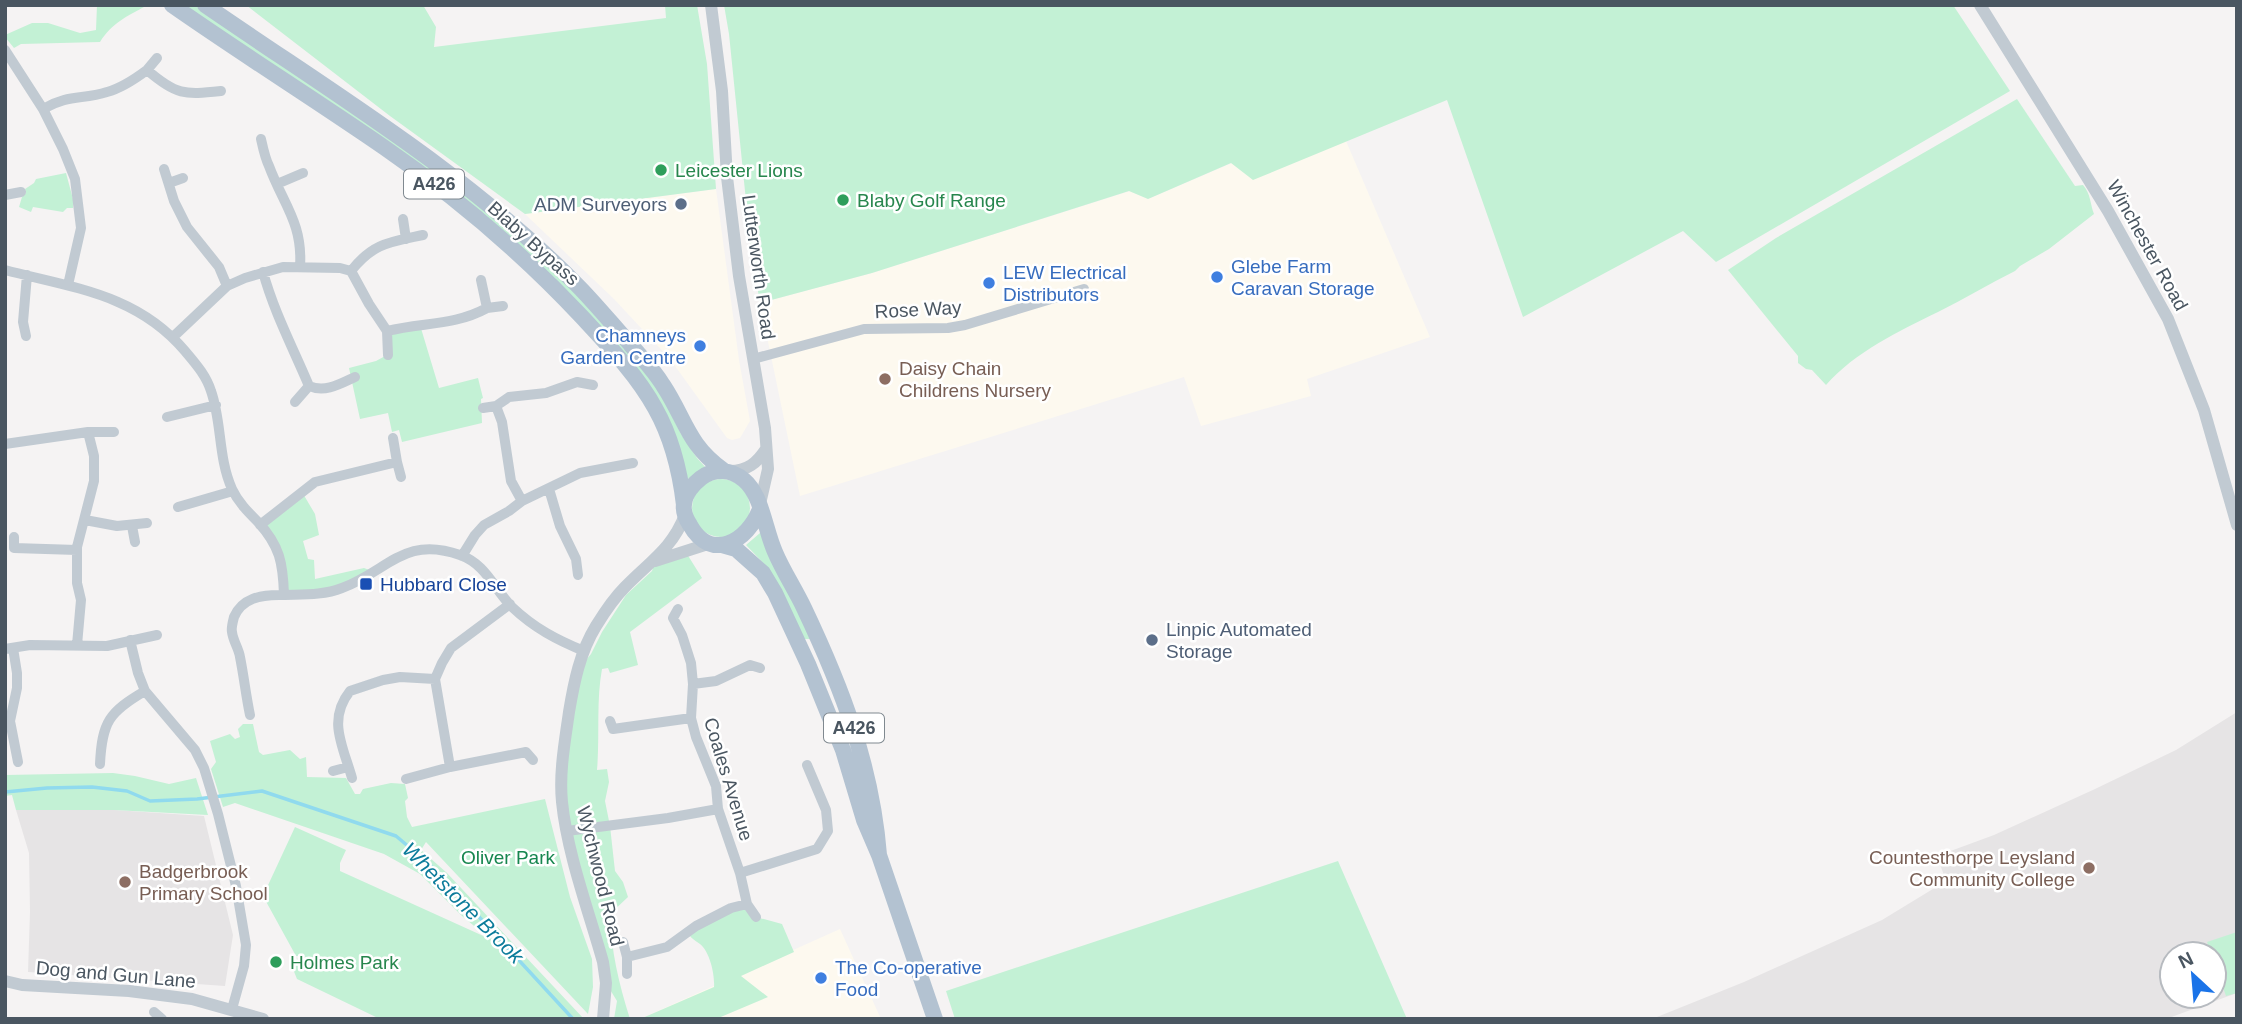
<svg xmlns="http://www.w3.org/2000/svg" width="2242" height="1024" font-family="Arial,sans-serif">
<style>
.commercial{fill:#fdf9ef}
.education{fill:#e6e4e5;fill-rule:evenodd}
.green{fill:#c3f1d5}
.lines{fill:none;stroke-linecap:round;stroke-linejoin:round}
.stream{stroke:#90daee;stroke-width:3.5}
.minor{stroke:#c1cad2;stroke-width:10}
.tertiary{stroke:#c1cad2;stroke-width:12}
.primary{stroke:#b3c2d1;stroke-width:16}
.leisure-dot{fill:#2e9e5b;stroke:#fff;stroke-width:2.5}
.service-dot{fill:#5c6f8a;stroke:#fff;stroke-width:2.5}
.shop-dot{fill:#3f7fe0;stroke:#fff;stroke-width:2.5}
.education-dot{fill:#8d6e63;stroke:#fff;stroke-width:2.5}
.transit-dot{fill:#1a4fb4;stroke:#fff;stroke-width:2.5}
.labels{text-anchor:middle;stroke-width:5;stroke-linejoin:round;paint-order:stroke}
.shield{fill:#fff;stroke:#808990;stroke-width:2}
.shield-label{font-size:18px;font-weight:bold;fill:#4a5661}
.leisure-label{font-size:19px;fill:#27864d;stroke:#fff;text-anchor:start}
.service-label{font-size:19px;fill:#4e5e75;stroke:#fff;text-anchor:end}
.street-label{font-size:19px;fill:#4a5661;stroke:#fff}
.shop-label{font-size:19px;fill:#366cbe;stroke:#fff;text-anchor:start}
.education-label{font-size:19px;fill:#785e54;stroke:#fff;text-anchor:start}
.transit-label{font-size:19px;fill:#164399;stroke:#fff;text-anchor:start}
.park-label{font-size:19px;fill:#17864f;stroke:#fff}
.water-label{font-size:21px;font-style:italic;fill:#0c7c9b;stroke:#fff}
</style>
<rect width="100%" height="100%" fill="#f5f3f3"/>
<path class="commercial" d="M 1346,141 L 1430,337 L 1307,379 L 1311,396 L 1201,426 L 1184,377 L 800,496 L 760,303 L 872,273 L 1130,191 L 1148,199 L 1232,163 L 1253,179 Z
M 716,189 L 739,360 L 750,421 L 740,438 L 732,440 L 727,438 L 670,359 L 614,299 L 525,214 Z
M 840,929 L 881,1019 L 640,1019 Z"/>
<path class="education" d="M 2237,712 L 2237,993 L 2166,1019 L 1652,1019 L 1744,982 L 1882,920 L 1946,881 L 1937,856 L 1994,835 L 2095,789 L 2176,750 ZM 2172,954 L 2214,954 L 2214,996 L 2172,996 Z
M 16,810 L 114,810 L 204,816 L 233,935 L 225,986 L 28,972 L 30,912 L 29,853 Z"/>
<path class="green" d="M 97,5 L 146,6 C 127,16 112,23 100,42 L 21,44 L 14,48 L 5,37 L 5,35 L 32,23 L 48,23 L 80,33 L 96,30 Z
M 183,5 L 194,5 L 454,183 L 565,281 L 658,388 L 681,434 L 697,458 L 706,468 L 686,480 L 680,450 L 555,278 Z
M 246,5 L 423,5 L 436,27 L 434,47 L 666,18 L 665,5 L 697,5 L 707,64 L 716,189 L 525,214 L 390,116 Z
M 724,5 L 1953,5 L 2010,91 L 1716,262 L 1683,231 L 1523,317 L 1447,100 L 1253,180 L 1231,163 L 1148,199 L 1129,191 L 872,273 L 760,303 L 751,250 L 729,34 Z
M 2017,99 L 2075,186 L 2083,185 C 2091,194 2090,204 2094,214 L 2049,249 L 2020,266 L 2015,271 C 1989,284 1964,299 1938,312 C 1899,331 1855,352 1826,385 L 1812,370 L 1806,369 L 1798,363 L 1798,356 L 1728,270 L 1776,238 Z
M 66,173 L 73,199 L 73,208 L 67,208 L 63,212 L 33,207 L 31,212 L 19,207 L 22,197 L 26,193 L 25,189 L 34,183 L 36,179 Z
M 420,325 L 439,388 L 478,378 L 483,398 L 481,399 L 482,423 L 402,442 L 399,430 L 392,432 L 388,413 L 360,419 L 349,368 L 376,361 L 387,355 L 387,331 Z
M692 508a29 29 0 1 1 58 0a29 29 0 1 1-58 0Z
M 302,492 L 315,514 L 319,535 L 303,541 L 308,559 L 314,560 L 315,579 L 364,568 L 372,571 L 341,589 L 284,595 L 283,573 L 260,525 Z
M 760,533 L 761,533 L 812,639 L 804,639 L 767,567 L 746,545 Z
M 687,554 L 702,578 L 630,632 L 638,665 L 610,673 L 608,668 L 602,669 C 596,701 600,736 597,770 L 607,769 L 609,782 L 605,801 L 610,826 L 615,871 L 623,882 L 628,897 L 610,914 C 611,951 619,984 630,1019 L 614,1019 L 617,1001 L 606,983 L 562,802 L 576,672 L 591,654 L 602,632 L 626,595 L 652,571 L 655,561 Z
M 243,724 L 253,724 L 259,752 L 263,755 L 290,750 L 300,759 L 306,757 L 307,777 L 346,778 L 355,794 L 360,794 L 363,789 L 391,783 L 405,784 L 408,798 L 405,801 L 407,817 L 412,827 L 545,799 L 570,897 L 592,959 L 593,987 L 588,1014 L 426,842 L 421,850 L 447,873 L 584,1019 L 380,1019 L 297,979 L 293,969 L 299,956 L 296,956 L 263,896 L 295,827 L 346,850 L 340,863 L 340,871 L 490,939 L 462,916 L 420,874 L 384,854 L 235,803 L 223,807 L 211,769 L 216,762 L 210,741 L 230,734 L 235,739 L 240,737 L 238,729 Z
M 113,773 L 135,776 L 169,784 L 196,778 L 208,815 L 114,810 L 16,810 L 12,795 L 5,796 L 5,775 Z
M 1338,861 L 1407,1019 L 955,1019 L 946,991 Z
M 747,904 L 756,917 L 782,924 L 794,952 L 741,976 L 768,997 L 716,1019 L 640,1019 L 714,987 C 715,975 710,952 700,944 C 694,940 691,938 687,932 Z
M 2237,932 L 2237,993 L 2226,996 L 2214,961 L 2214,954 L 2211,954 L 2207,942 Z"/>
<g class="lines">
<path class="stream" d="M 5,792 L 47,788 L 92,787 L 127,791 L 150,801 L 197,799 L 262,791 L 396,836 L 428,863 L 458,894 L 573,1019"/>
<path class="minor" d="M 5,50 L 43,109 L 63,149 L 75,179 L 81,228 L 68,285
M 147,70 L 157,58
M 43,109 C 69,94 82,100 107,92 C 122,88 135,79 147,70 C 176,95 184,95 221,91
M 261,139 C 263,148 265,158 269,166 C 283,204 303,223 300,267
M 164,169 L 174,201 L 187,227 L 219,267 L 227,286
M 169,183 L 183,178
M 277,184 L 303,173
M 5,195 L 21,192
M 403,219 L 406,239
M 5,270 C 73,288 137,294 185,351 C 195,363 206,375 211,391 C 222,422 218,458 232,489 C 238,502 248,512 258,522 C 280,546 283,563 284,595
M 351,271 C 373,243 390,242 423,235
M 263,272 C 274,312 293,348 309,386 C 325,393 340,384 355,377
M 487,308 L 503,306
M 387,331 C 423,322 454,326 487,308 L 481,280
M 26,336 L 23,322 L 27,275
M 173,337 L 227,286 L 245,278 L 283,267 L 340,268 L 351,271 L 369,304 L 387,331 L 388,355
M 753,359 L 864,329 L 948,328 L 965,325 L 1084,289
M 295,402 L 309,386
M 483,408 L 496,406
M 167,417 L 216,405
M 88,432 L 114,432
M 5,444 L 88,432 L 94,456 L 94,481 L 77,547 L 77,583 L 81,600 L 77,645
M 397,462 L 401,477
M 549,489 L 560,526 L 576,559 L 578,575
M 522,501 L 511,481 L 502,422 L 496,406 L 509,397 L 546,393 L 577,382 L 593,385
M 178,507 L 233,491
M 85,520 L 117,526 L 147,523
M 260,525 L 315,482 L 397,462 L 393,438
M 132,526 L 135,542
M 14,537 L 14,548 L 77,550
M 462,556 L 475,535 L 484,525 L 509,511 L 522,501 L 580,473 L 633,463
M 510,604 L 451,648 L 442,663 L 435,679 L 450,767 L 526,752 L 533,760
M 678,609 L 673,618 L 682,635 L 691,663 L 693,684 L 691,718 L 696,737 L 716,786 L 718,809 L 740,873 L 747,904 L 756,917
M 130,640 L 138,673 L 145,691 L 195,750 L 204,768 L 218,814 L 236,886 L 246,945 L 244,966 L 232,1009
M 13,648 L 17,673 L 17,688 L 10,721 L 18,762
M 5,649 L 30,645 L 107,646 L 157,635
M 693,684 L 716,681 L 750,665 L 760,668
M 250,715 C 246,696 244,677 240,657 C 239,649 233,641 232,632 C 231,628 233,621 234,617 C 242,598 261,595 279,595 C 300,594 322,596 342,588 C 388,571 404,535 460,555 C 486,564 494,589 512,607 C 534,628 557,640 584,651
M 610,721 L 613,729 L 691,718
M 100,764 C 102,722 109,712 145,691
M 333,771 L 348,767
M 352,778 C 343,746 327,720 350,691 L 383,680 L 400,677 L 435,679
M 406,779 L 450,767
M 567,831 L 668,818 L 718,809
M 740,873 L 817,849 L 828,831 L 826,810 L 807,765
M 623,942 L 627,957 L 627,974
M 627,957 L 667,947 L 696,926 L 731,908 L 747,904
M 154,1012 L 162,1019"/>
<path class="tertiary" d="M 711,5 L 722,91 L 727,177 L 739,276 L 765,428 L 768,469 L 760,504
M 1980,5 L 2108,211 L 2168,319 L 2204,410 L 2237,525
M 730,471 C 747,471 757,463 766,449
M 655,561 L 711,543
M 5,981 L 22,985 L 129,991 L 192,999 L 263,1019
M 603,1019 L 606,983 L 603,962 C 589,912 567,853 562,802 C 559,772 565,741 569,712 C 574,682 580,652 596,626 C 604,613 614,598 625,587 C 649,562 672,549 685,515"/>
<path class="primary" d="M 172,5 C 242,54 314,99 385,148 C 456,197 523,254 582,317 C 608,345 637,375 655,408 C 672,438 680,471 684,505
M 205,5 C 334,94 466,172 577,285 C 595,303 612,324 630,344 C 641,357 654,370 663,385 C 686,420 687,444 723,470
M 760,509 C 748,541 711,563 690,525 C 686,519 683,511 684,504 C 685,494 693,484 701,478 C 715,468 731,469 744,480 C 762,495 765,530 775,552 C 783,571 795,589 804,608 C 842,688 872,766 879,855
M 722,545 L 736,549 L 763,573 L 775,593 L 808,664 L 843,750 L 864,820 L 879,855 L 935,1019"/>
</g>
<g class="leisure-dot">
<circle cx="661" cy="170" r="7"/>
<circle cx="843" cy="200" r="7"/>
<circle cx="276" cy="962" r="7"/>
</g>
<g class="service-dot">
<circle cx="681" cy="204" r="7"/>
<circle cx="1152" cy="640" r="7"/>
</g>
<g class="shop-dot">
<circle cx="1217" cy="277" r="7"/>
<circle cx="989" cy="283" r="7"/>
<circle cx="700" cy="346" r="7"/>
<circle cx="821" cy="978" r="7"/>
</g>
<g class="education-dot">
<circle cx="885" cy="379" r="7"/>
<circle cx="2089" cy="868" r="7"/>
<circle cx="125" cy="882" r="7"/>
</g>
<rect class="transit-dot" x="359" y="577" width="14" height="14" rx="3.5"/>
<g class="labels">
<g class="shield">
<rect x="404" y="169.5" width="60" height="29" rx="5"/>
<rect x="824" y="713.5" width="60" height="29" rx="5"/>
</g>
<g class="shield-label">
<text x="434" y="190">A426</text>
<text x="854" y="734">A426</text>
</g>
<g class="leisure-label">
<text x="675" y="177">Leicester Lions</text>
<text x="857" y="207">Blaby Golf Range</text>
<text x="290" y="969">Holmes Park</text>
</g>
<g class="service-label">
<text x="667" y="211">ADM Surveyors</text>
<text x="1166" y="636" text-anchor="start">Linpic Automated<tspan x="1166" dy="22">Storage</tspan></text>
</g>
<g class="street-label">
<text transform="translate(534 243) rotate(42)" y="7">Blaby Bypass</text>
<text transform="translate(2148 245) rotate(61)" y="7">Winchester Road</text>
<text transform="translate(759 267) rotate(82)" y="7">Lutterworth Road</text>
<text transform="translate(918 309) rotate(-3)" y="7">Rose Way</text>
<text transform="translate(729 779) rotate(73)" y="7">Coales Avenue</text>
<text transform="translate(601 876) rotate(76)" y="7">Wychwood Road</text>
<text transform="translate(116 974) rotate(5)" y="7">Dog and Gun Lane</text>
</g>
<g class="shop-label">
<text x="1231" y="273">Glebe Farm<tspan x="1231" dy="22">Caravan Storage</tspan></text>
<text x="1003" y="279">LEW Electrical<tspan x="1003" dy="22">Distributors</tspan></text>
<text x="686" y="342" text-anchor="end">Chamneys<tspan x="686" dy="22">Garden Centre</tspan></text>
<text x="835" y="974">The Co-operative<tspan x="835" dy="22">Food</tspan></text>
</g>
<g class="education-label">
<text x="899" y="375">Daisy Chain<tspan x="899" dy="22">Childrens Nursery</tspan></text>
<text x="2075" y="864" text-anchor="end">Countesthorpe Leysland<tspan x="2075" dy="22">Community College</tspan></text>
<text x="139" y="878">Badgerbrook<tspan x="139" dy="22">Primary School</tspan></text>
</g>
<g class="transit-label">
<text x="380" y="591">Hubbard Close</text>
</g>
<g class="park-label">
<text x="508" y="864">Oliver Park</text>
</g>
<g class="water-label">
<text transform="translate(463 903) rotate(45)" y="7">Whetstone Brook</text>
</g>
</g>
<rect width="2242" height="1024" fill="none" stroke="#4a5661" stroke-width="14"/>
<g transform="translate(2193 975) rotate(334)"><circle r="33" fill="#ffffff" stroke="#b7bbc0" stroke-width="2"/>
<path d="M0-5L12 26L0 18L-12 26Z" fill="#1a73e8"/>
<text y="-10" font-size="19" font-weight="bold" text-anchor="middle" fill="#4a5661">N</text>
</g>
</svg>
